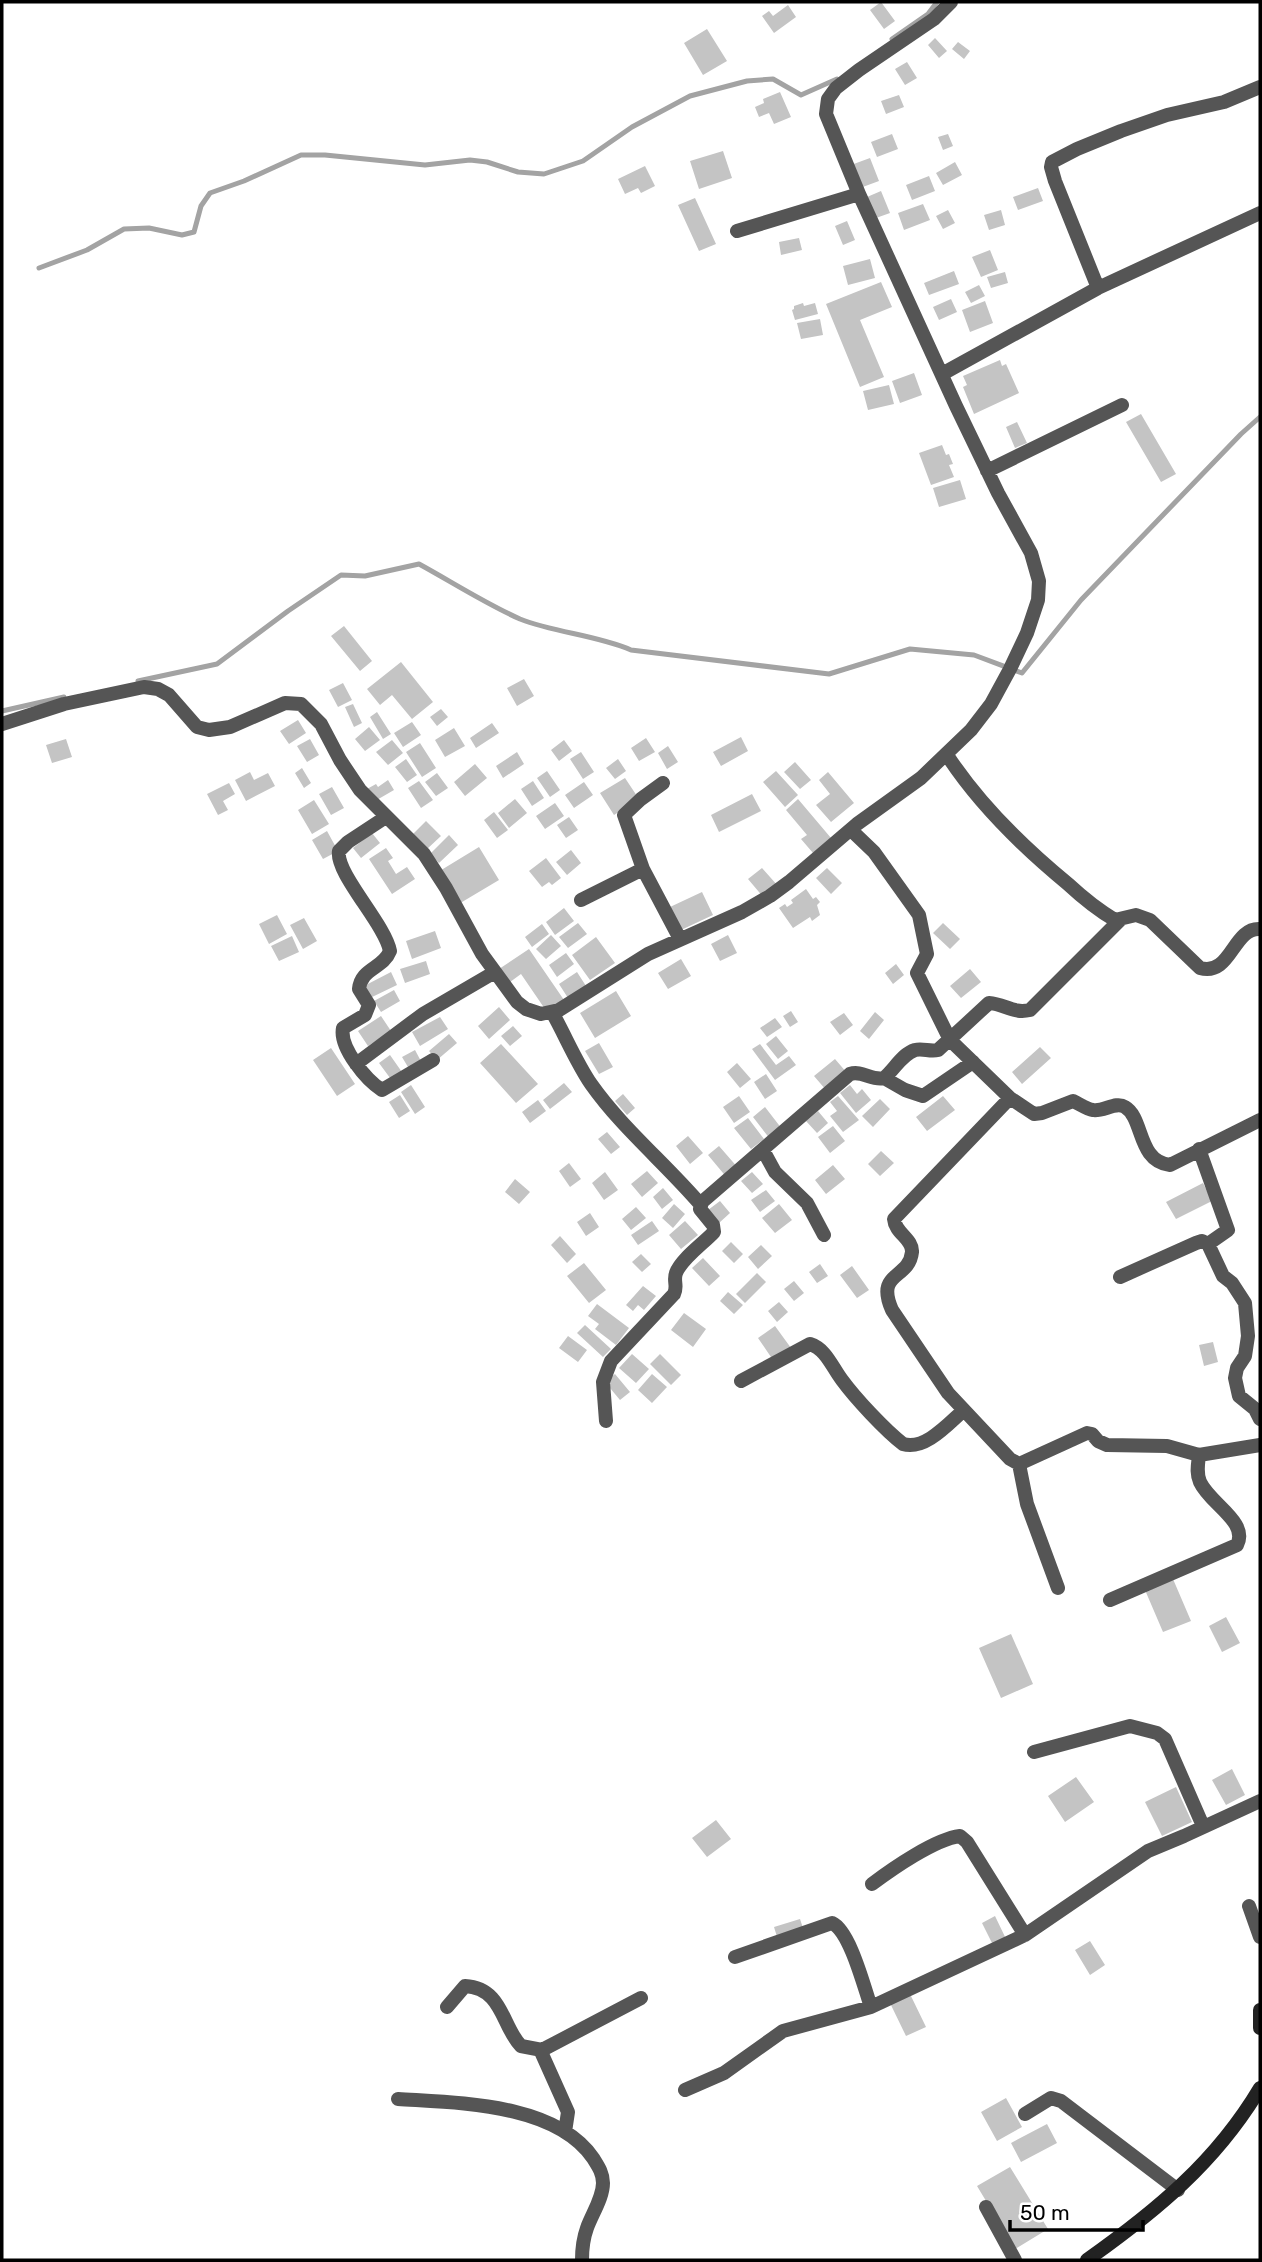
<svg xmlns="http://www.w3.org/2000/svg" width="1262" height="2262" font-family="Rubik,sans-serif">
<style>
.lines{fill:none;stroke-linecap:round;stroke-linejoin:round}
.stream{stroke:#a3a3a3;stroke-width:5}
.building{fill:#c4c4c4}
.street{stroke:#555;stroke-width:14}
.secondary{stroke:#222;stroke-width:14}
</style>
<rect width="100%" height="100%" fill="#fff"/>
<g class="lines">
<path class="stream" d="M 892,39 L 928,14 L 937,2
M 39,268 L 87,250 L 124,229 L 149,228 L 182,235 L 194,232 L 201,206 L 210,193 L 244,181 L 301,155 L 325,155 L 425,165 L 470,160 L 487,162 L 518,172 L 544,174 L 583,161 L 632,127 L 690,96 L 747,81 L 773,79 L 801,95 L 837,79
M 138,681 L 217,664 L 288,611 L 341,575 L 365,576 L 419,564 C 452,582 486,604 520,619 C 556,633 596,635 631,650 L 829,674 L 910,649 L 974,655 L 1022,673 L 1081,600 L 1241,434 L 1260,417
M 2,711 L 64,697"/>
</g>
<path class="building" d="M 881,2 L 895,21 L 884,29 L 870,10 Z
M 788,5 L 796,17 L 774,33 L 762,16 L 769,11 L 773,16 Z
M 707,29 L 727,61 L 703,75 L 684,43 Z
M 935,38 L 947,51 L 939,58 L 928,45 Z
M 958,42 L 970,51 L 964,59 L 952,49 Z
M 907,62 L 917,78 L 905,85 L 895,69 Z
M 780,92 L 791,117 L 774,124 L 769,113 L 759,117 L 755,107 L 764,103 L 763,99 Z
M 899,95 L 904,107 L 886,114 L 881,101 Z
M 892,134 L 898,149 L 877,157 L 871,142 Z
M 948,134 L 953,146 L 943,150 L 938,137 Z
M 723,151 L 732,178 L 699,189 L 690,161 Z
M 870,158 L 879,181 L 860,188 L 851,165 Z
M 955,162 L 962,175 L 943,185 L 936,173 Z
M 645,166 L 655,186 L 641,193 L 638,188 L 625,194 L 618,179 Z
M 929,176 L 935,191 L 912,200 L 906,185 Z
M 1038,188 L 1043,201 L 1018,210 L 1013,197 Z
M 881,191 L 890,213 L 876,218 L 867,197 Z
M 695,198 L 716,244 L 699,251 L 678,205 Z
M 923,204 L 930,220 L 904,230 L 898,213 Z
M 948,210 L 955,223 L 943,229 L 936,216 Z
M 1001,210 L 1005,225 L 989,230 L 984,215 Z
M 847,221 L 855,240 L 843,245 L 835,226 Z
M 799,238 L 802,250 L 781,255 L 779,242 Z
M 990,250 L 998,270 L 981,277 L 972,257 Z
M 870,259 L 875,278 L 848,285 L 843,266 Z
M 954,271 L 959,284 L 929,295 L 924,283 Z
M 1005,272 L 1008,283 L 991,288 L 987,277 Z
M 881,282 L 892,307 L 860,320 L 884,377 L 860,387 L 826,304 Z
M 979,285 L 985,296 L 971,303 L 965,292 Z
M 951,299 L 957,312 L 939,320 L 933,307 Z
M 985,301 L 993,323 L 970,332 L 962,310 Z
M 803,303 L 804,306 L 815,303 L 818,314 L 795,320 L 792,310 L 794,309 L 794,306 Z
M 820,319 L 823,335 L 801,339 L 797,323 Z
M 1000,360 L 1002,366 L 1006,364 L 1019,393 L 974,414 L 963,387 L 967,385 L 963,376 Z
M 914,373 L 922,395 L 900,403 L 892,381 Z
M 889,385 L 894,404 L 868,410 L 863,391 Z
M 1141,414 L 1176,474 L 1161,482 L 1126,422 Z
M 1017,422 L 1027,443 L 1015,448 L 1006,427 Z
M 942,445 L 946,455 L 949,454 L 953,464 L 949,465 L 954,477 L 931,485 L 919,453 Z
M 960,480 L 966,499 L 939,507 L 933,488 Z
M 344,626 L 372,661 L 360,671 L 331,636 Z
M 401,662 L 433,702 L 412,719 L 392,695 L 380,705 L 367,689 Z
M 524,679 L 534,696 L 517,706 L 507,688 Z
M 343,683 L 352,700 L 338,707 L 329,690 Z
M 353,704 L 362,723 L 354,727 L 345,707 Z
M 441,709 L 448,717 L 437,726 L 430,717 Z
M 377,712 L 391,734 L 383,739 L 370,717 Z
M 298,720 L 306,733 L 289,744 L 280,731 Z
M 412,722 L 421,735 L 403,747 L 394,733 Z
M 492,723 L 499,733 L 476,748 L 470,738 Z
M 369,727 L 380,740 L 365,751 L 355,739 Z
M 454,728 L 465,746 L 445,757 L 435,740 Z
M 741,737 L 748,751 L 721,766 L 713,752 Z
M 646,738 L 655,752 L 639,761 L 631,748 Z
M 66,739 L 72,757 L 52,763 L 46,745 Z
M 310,739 L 319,755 L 307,762 L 297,746 Z
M 392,740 L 403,753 L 388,765 L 376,752 Z
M 564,740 L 572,751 L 559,761 L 551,750 Z
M 420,743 L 436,768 L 422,777 L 406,752 Z
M 668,746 L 678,762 L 667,769 L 658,753 Z
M 517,752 L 524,764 L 503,778 L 496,766 Z
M 581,752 L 594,772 L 583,779 L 570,759 Z
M 406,759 L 417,775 L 407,782 L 395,767 Z
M 618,759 L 626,771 L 615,779 L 606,768 Z
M 795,762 L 811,780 L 800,789 L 784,772 Z
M 475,764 L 487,778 L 465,796 L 454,782 Z
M 302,768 L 311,783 L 304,788 L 295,773 Z
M 547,771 L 560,790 L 550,797 L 537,778 Z
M 776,771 L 798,795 L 785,807 L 763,782 Z
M 250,772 L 254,780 L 268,773 L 275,786 L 246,801 L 235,780 Z
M 828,772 L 854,803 L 831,822 L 816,805 L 830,794 L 819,780 Z
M 437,773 L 448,788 L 436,796 L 425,782 Z
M 625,778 L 639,799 L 614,815 L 600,793 Z
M 388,780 L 394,790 L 375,801 L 367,789 L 376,784 L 378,787 Z
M 419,781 L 433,800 L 421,808 L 408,788 Z
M 533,781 L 544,798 L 532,806 L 521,789 Z
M 584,782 L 593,795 L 574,808 L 565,795 Z
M 229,783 L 235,794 L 223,801 L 228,810 L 218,815 L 207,794 Z
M 332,787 L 344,808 L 331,815 L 319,794 Z
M 752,794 L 761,811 L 719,832 L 711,815 Z
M 515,799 L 527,813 L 509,828 L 498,813 Z
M 798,799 L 831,838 L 813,853 L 801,839 L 807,835 L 786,810 Z
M 314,800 L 329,824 L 312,834 L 298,810 Z
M 555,803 L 564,816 L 545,829 L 536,816 Z
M 494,812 L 508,830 L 497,838 L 484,820 Z
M 569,817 L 578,830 L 566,838 L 557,825 Z
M 426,821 L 441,836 L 426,850 L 411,836 Z
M 327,831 L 338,851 L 323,859 L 312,840 Z
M 372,833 L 380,843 L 361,858 L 353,848 Z
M 449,835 L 458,845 L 439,863 L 430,854 Z
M 479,847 L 499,880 L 457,905 L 438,872 Z
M 386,848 L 393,858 L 388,861 L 396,874 L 407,867 L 415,879 L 392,894 L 369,859 Z
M 571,850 L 581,863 L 567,875 L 556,862 Z
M 546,858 L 561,878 L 552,885 L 549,882 L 542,887 L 529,871 Z
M 762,868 L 778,886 L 764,898 L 748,879 Z
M 827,868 L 842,883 L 831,894 L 816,878 Z
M 806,889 L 813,899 L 816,897 L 820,902 L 817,905 L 820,915 L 812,921 L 810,917 L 793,928 L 779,908 L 785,904 L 787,907 L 793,903 L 791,900 Z
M 702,892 L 713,915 L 681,930 L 670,907 Z
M 564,908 L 574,921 L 555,935 L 546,922 Z
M 277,915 L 287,934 L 269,944 L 259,924 Z
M 304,918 L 317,941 L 303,949 L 290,925 Z
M 578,923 L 587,934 L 568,948 L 559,937 Z
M 943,923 L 960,939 L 950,949 L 933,933 Z
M 542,924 L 549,934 L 532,947 L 525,937 Z
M 435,931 L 441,948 L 412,959 L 406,941 Z
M 551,935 L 561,946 L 546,959 L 536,949 Z
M 728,935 L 737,953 L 720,961 L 711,944 Z
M 292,936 L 299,952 L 279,961 L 271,946 Z
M 596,937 L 615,963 L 590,980 L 572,955 Z
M 529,949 L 564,1000 L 547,1012 L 521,974 L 506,985 L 496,971 Z
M 566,953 L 574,964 L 557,977 L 549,965 Z
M 681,959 L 691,976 L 668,989 L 658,973 Z
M 426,961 L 430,974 L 405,983 L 400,969 Z
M 896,964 L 904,975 L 893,984 L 885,973 Z
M 970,969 L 981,982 L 961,998 L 950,986 Z
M 391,972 L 397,985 L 370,998 L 364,986 Z
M 577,972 L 586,986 L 568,998 L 559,984 Z
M 394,990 L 400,1001 L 381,1012 L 374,1001 Z
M 616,991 L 631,1016 L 595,1038 L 580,1013 Z
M 499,1007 L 510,1020 L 489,1039 L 478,1026 Z
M 791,1011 L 798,1022 L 790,1027 L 783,1016 Z
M 875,1012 L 884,1020 L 869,1039 L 860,1031 Z
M 844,1013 L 853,1025 L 840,1035 L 830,1022 Z
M 381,1016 L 391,1031 L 368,1046 L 358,1031 Z
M 440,1017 L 448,1029 L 420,1046 L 412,1032 Z
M 775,1018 L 782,1027 L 767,1037 L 760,1028 Z
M 513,1026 L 522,1036 L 510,1046 L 501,1036 Z
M 449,1034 L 457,1043 L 437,1060 L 429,1051 Z
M 776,1036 L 788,1051 L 778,1059 L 766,1044 Z
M 599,1043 L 613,1067 L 599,1074 L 585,1051 Z
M 501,1044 L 538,1084 L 516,1103 L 480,1063 Z
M 760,1044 L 776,1065 L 789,1056 L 796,1065 L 775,1080 L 752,1049 Z
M 1040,1047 L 1051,1058 L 1022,1084 L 1012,1072 Z
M 331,1048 L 355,1084 L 337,1096 L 313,1060 Z
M 415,1050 L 423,1065 L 411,1072 L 402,1057 Z
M 390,1055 L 404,1075 L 393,1082 L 379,1063 Z
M 835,1059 L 847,1073 L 826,1090 L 814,1076 Z
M 737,1063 L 751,1079 L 740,1088 L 727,1072 Z
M 766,1074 L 777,1091 L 765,1099 L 754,1082 Z
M 564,1083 L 572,1092 L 550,1109 L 543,1100 Z
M 411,1085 L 425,1107 L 415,1114 L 401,1092 Z
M 850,1085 L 857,1094 L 862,1089 L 871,1100 L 856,1113 L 840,1093 Z
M 623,1094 L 635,1108 L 627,1115 L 615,1101 Z
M 400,1095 L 410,1111 L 399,1118 L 389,1102 Z
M 739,1096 L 750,1112 L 734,1123 L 723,1107 Z
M 838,1096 L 859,1120 L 843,1132 L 830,1116 L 837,1111 L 830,1102 Z
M 943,1096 L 955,1110 L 927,1131 L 916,1117 Z
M 880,1099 L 890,1109 L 873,1127 L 862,1116 Z
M 538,1100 L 546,1111 L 530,1123 L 522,1112 Z
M 765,1107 L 782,1129 L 770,1139 L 753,1117 Z
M 818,1111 L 828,1123 L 817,1133 L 806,1121 Z
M 748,1118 L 764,1139 L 751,1149 L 734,1128 Z
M 833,1126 L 845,1141 L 830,1153 L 818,1137 Z
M 607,1132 L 620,1147 L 611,1154 L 598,1139 Z
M 688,1136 L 703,1153 L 690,1164 L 676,1146 Z
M 719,1146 L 739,1169 L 728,1179 L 708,1155 Z
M 881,1151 L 894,1163 L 880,1176 L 868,1164 Z
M 569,1163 L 581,1179 L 570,1187 L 559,1171 Z
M 833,1165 L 845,1179 L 826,1194 L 815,1180 Z
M 647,1171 L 658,1183 L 642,1197 L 631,1184 Z
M 605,1172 L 618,1190 L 604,1200 L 592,1183 Z
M 752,1172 L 763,1184 L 752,1193 L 741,1181 Z
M 515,1179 L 530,1192 L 519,1204 L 505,1192 Z
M 1203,1183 L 1212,1201 L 1176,1219 L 1166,1202 Z
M 663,1188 L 673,1200 L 662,1209 L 653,1197 Z
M 766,1190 L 775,1201 L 760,1212 L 751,1200 Z
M 720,1201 L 730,1213 L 719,1223 L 708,1210 Z
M 674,1204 L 685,1214 L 673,1228 L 662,1218 Z
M 779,1204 L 792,1220 L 775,1233 L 762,1218 Z
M 636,1207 L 646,1218 L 631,1230 L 622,1219 Z
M 590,1213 L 599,1227 L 586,1236 L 577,1222 Z
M 652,1221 L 659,1231 L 638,1245 L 631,1235 Z
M 685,1221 L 698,1235 L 681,1249 L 669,1235 Z
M 560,1236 L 576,1254 L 567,1263 L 551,1245 Z
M 731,1242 L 743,1254 L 734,1263 L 722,1251 Z
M 761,1245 L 772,1256 L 758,1269 L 748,1257 Z
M 641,1254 L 651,1264 L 642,1272 L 632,1262 Z
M 703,1258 L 720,1276 L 709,1286 L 692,1268 Z
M 584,1263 L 606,1290 L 589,1303 L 567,1276 Z
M 820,1264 L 828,1276 L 817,1283 L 809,1272 Z
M 852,1266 L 869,1290 L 857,1298 L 840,1275 Z
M 757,1273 L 766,1282 L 745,1303 L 736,1294 Z
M 794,1281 L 804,1293 L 794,1301 L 784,1289 Z
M 643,1286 L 656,1296 L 644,1310 L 638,1305 L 633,1311 L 626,1305 Z
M 728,1292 L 743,1305 L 734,1314 L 720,1301 Z
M 779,1302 L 788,1312 L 777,1322 L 768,1311 Z
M 597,1304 L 629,1328 L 616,1345 L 595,1329 L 599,1324 L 588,1316 Z
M 684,1313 L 706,1329 L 693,1347 L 671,1330 Z
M 585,1325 L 611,1349 L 603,1357 L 577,1333 Z
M 775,1326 L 791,1348 L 773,1360 L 758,1338 Z
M 568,1336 L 587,1350 L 578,1362 L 559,1348 Z
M 1213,1342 L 1218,1362 L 1204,1366 L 1199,1345 Z
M 632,1354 L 649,1369 L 636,1383 L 619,1368 Z
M 660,1354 L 681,1375 L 671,1385 L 650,1364 Z
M 615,1374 L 630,1392 L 620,1400 L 605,1382 Z
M 652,1374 L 667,1387 L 652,1403 L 638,1390 Z
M 1173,1579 L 1191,1621 L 1163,1632 L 1145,1590 Z
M 1226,1617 L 1240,1643 L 1222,1652 L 1209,1626 Z
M 1011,1634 L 1033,1684 L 1001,1698 L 979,1648 Z
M 1232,1769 L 1245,1795 L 1226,1805 L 1212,1780 Z
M 1076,1777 L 1094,1802 L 1065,1822 L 1048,1796 Z
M 1176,1787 L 1192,1822 L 1162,1836 L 1145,1802 Z
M 716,1820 L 731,1839 L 707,1857 L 692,1838 Z
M 995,1916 L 1007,1941 L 994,1947 L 982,1923 Z
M 800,1919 L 804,1931 L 778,1940 L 774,1927 Z
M 1090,1941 L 1105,1965 L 1090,1975 L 1075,1950 Z
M 910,1994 L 926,2027 L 906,2036 L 890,2003 Z
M 1006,2098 L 1022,2127 L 997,2141 L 981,2112 Z
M 1047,2124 L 1057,2143 L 1021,2162 L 1011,2143 Z
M 1010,2167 L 1048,2229 L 1015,2249 L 977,2186 Z"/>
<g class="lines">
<path class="street" d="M 737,231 L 859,194
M 1098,288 L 1055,181 L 1051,167 L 1052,162 L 1077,149 L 1121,131 L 1167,115 L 1224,102 L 1260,87
M 942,374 L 1098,288 L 1260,213
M 987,471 L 1122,405
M 2,724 L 64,704 L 144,687 L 158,689 L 169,695 L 197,727 L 209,730 L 230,727 L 285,703 L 301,704 L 321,724 L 340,760 L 360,790 L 424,854 L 446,888 L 482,954 L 517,1002 L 526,1009 L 541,1014 L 559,1010 L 648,954 L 742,912 L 770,896 L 789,882 L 857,824 L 921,778 L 971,730 L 991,704 L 1010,669 L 1027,633 L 1038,600 L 1039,581 L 1031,553 L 998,493 L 956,406 L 859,194 L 826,114 L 828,99 L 836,88 L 859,70 L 934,19 L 951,2
M 947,755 C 979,804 1023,847 1068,884 C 1082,897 1098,910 1115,920 L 1136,915 L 1150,920 L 1200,968 C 1231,977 1233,927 1260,929
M 386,817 L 348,842 L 339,851 C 335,873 385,924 390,951 C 383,969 361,968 359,989 L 369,1005 L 365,1015 L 343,1028 C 339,1047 366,1080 382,1090 L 433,1060
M 851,830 L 874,852 L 919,915 L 927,954 L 917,973 L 950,1040 L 1010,1098 L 1034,1114 L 1042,1113 L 1073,1101 C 1080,1104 1086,1109 1093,1110 C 1103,1112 1116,1101 1125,1107 C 1144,1118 1137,1161 1170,1165 L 1260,1120
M 643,869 L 624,815 L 641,799 L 663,783
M 581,900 L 643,869 L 680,939
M 552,1012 C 565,1035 576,1062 591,1084 C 622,1128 665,1163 701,1205
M 356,1064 L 423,1014 L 495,972
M 884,1078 L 905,1090 L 923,1096 L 973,1062
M 1010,1098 L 894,1219 C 895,1233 913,1239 912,1252 C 909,1280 875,1271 892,1310 L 948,1393 L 1010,1459 L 1019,1464 L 1087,1433 L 1092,1434 L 1098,1441 L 1107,1445 L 1167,1446 L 1199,1455 L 1260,1445
M 1199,1149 L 1228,1230 L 1208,1244
M 763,1150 L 775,1172 L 807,1203 L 824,1235
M 1120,1277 L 1196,1243 L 1202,1241 L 1208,1244 L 1223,1276 L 1232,1283 L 1245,1303 L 1248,1336 L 1245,1356 L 1237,1368 L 1235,1378 L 1239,1396 L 1255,1409 L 1260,1419
M 741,1381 L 810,1344 C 826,1349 832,1367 842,1380 C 856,1399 885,1430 903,1444 C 925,1451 949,1423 964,1410
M 606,1421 L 603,1382 L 611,1361 L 674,1294 C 678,1286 673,1281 676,1273 C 681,1259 704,1243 714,1232 L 713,1225 L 700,1209 L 702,1202 L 850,1074 C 862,1070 872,1081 884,1078 C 894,1070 902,1054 915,1050 C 923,1048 930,1052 938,1050 L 989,1003 C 1005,1004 1013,1014 1030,1010 L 1120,920
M 1019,1464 L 1027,1504 L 1058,1588
M 1110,1600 L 1237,1545 C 1249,1522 1210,1504 1200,1482 C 1196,1473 1198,1465 1199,1455
M 1034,1752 L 1130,1726 L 1157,1733 L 1165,1739 L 1203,1826
M 872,1884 C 892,1869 935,1839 960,1836 L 967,1842 L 1025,1935
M 1249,1906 L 1260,1937
M 735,1957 L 832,1923 C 850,1931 864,1987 871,2007
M 447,2007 L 465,1986 C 503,1988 502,2027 521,2046 L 542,2050
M 685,2090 L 724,2073 L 783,2031 L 871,2007 L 1025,1935 L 1148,1851 L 1184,1836 L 1260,1801
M 398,2099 C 458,2103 555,2103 593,2158 C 598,2166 603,2173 603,2183 C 603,2198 592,2214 587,2228 C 583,2239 582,2249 582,2260
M 1025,2114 L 1051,2098 L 1061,2101 L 1178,2190
M 565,2132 L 568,2112 L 542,2054 L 542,2050 L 641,1998
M 986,2207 L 1015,2260"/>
<path class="secondary" d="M 1260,2010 L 1260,2028
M 1087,2260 C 1156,2211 1216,2162 1260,2088"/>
</g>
<rect width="1262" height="2262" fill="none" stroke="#000000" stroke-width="7"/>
<path d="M1010 2220v10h133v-10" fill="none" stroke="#000000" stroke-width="3.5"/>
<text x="1020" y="2220" font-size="21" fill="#000000" stroke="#ffffff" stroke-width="5" paint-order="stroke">50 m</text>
</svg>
